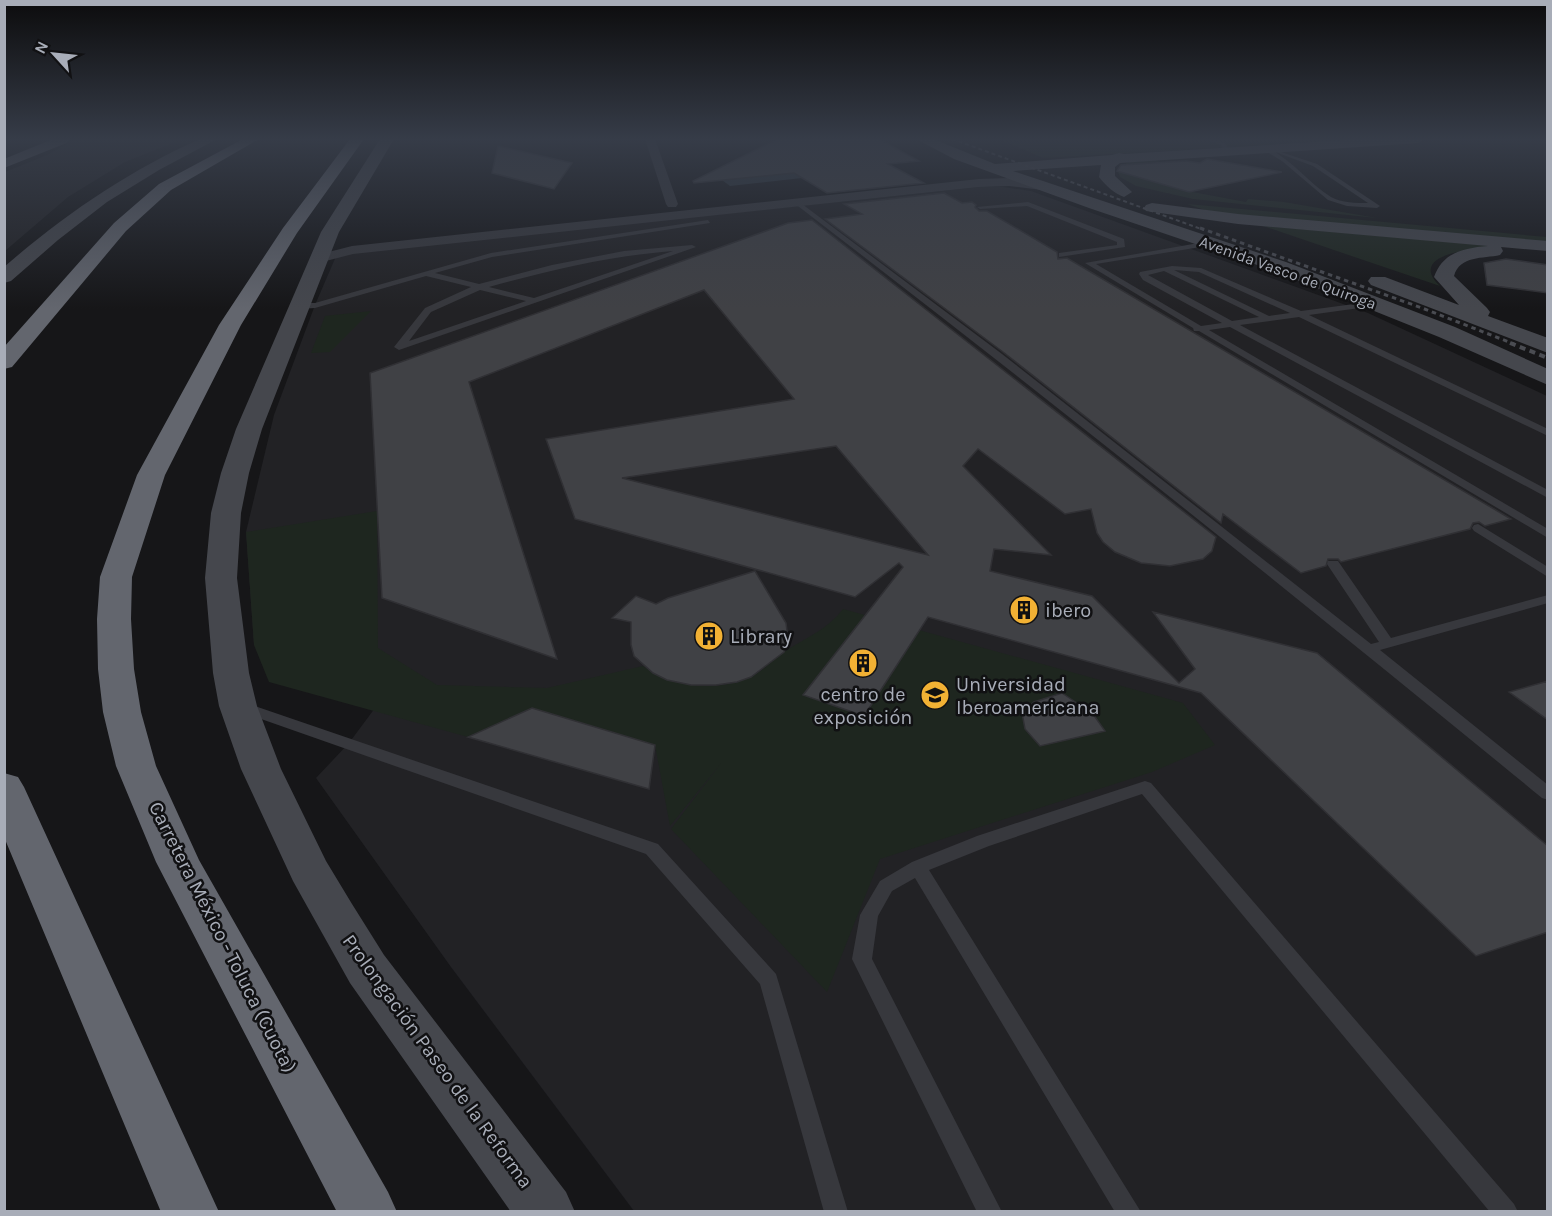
<svg xmlns="http://www.w3.org/2000/svg" width="1552" height="1216" font-family="Karla,sans-serif">
<style>
.built{fill:#222225}
.green{fill:#1e261f}
.water{fill:#2c353c}
.building{fill:#404145;stroke:#303034;stroke-width:1.5;fill-rule:evenodd}
.lines{fill:none;stroke-linecap:round;stroke-linejoin:round}
.lane{fill:#37383d;fill-rule:evenodd}
.street{fill:#37383d;fill-rule:evenodd}
.secondary{fill:#45474d;fill-rule:evenodd}
.primary{fill:#53555c;fill-rule:evenodd}
.highway{fill:#63666e;fill-rule:evenodd}
.rail-far2{stroke:#4a4c52;stroke-width:2;stroke-dasharray:4 3;stroke-linecap:butt}
.rail-far1{stroke:#4a4c52;stroke-width:3;stroke-dasharray:4.5 4;stroke-linecap:butt}
.rail{stroke:#4a4c52;stroke-width:4;stroke-dasharray:6 4.5;stroke-linecap:butt}
.labels{text-anchor:middle;stroke-width:5;stroke-linejoin:round;paint-order:stroke}
.far-street-label{font-size:16px;fill:#a8adb8;stroke:#111113}
.poi-label{font-size:20px;fill:#a8adb8;stroke:#111113;text-anchor:start}
.street-label{font-size:20px;fill:#a8adb8;stroke:#111113}
</style>
<rect width="100%" height="100%" fill="#161618"/>
<path class="built" d="M 76,139 L 183,139 L 125,162 L 68,197 L 5,251 L 5,172 L 47,155 Z
M 980,187 L 1003,187 L 1031,191 L 1368,313 L 1547,396 L 1547,1211 L 634,1211 L 451,967 L 316,778 L 349,743 L 375,708 L 254,645 L 246,532 L 274,415 L 315,305 L 337,254 Z"/>
<path class="green" d="M 999,139 L 1369,139 L 1043,158 Z
M 1154,159 L 1160,162 L 1136,165 L 1139,175 L 1182,190 L 1246,202 L 1248,199 L 1284,202 L 1377,218 L 1193,199 L 1136,186 L 1120,177 L 1117,169 L 1130,161 Z
M 1187,204 L 1547,237 L 1547,243 L 1211,212 Z
M 1263,226 L 1509,247 C 1491,247 1402,250 1440,286 Z
M 371,311 L 330,352 L 311,353 L 325,316 Z
M 377,511 L 378,648 L 437,685 L 547,688 L 643,666 C 672,687 717,693 750,677 C 764,671 774,658 787,650 C 808,637 829,628 843,609 L 1183,703 L 1215,745 L 1152,772 L 880,859 L 827,992 L 671,829 L 722,762 L 670,826 L 655,745 L 532,708 L 468,737 L 269,682 L 254,645 L 246,532 Z"/>
<path class="water" d="M 794,173 L 802,178 L 730,186 L 722,180 Z"/>
<path class="building" d="M 778,139 L 879,139 L 919,161 L 888,164 L 924,183 L 827,193 L 794,173 L 694,183 L 693,181 Z
M 498,146 L 572,163 L 554,189 L 492,173 Z
M 1207,159 L 1282,172 L 1189,192 L 1117,171 L 1121,165 L 1186,161 L 1200,163 Z
M 944,193 L 962,203 L 972,202 L 976,205 L 975,207 L 979,211 L 987,211 L 1057,252 L 1058,259 L 1067,258 L 1511,519 L 1485,526 L 1479,522 L 1473,523 L 1470,529 L 1341,562 L 1338,559 L 1328,559 L 1326,566 L 1301,573 L 1223,514 L 1221,523 L 1003,352 L 825,219 L 862,214 L 844,204 Z
M 812,220 L 1216,537 L 1212,551 L 1203,559 L 1170,566 L 1141,563 L 1115,552 L 1103,542 L 1097,533 L 1091,509 L 1065,514 L 978,449 L 963,466 L 1051,555 L 994,549 L 990,571 L 1092,596 L 1179,683 L 1195,669 L 1153,612 L 1317,653 L 1548,846 L 1548,932 L 1476,956 L 1201,693 L 928,617 L 864,716 L 803,695 L 903,567 L 899,563 L 855,597 L 575,519 L 546,439 L 794,399 L 704,290 L 469,382 L 557,659 L 382,598 L 370,373 L 788,223 ZM 836,446 L 928,555 L 622,478 Z
M 1506,259 L 1548,265 L 1548,293 L 1487,285 L 1484,263 Z
M 755,571 L 786,623 L 788,639 L 784,652 L 751,677 L 737,682 L 716,685 L 691,685 L 667,680 L 653,673 L 634,656 L 631,645 L 631,622 L 612,618 L 636,596 L 656,604 L 668,598 Z
M 1548,681 L 1548,720 L 1509,692 Z
M 1062,693 L 1093,714 L 1105,731 L 1040,746 L 1025,729 L 1022,713 L 1034,702 Z
M 532,708 L 655,745 L 649,789 L 468,737 Z"/>
<g class="lines">
<path class="lane" d="M 1140,139 L 1148,139 L 1142,142 Z
M 1204,139 L 1212,139 L 1225,143 L 1230,151 L 1225,152 L 1221,145 Z
M 1264,146 C 1291,158 1307,182 1331,197 C 1342,203 1356,203 1368,203 L 1313,166 L 1278,153 L 1278,151 L 1317,164 L 1380,206 L 1377,208 L 1347,206 L 1328,200 L 1282,161 L 1262,149 Z
M 794,201 L 798,201 L 1002,354 L 1371,644 L 1379,642 L 1327,564 L 1328,561 L 1338,561 L 1391,638 L 1548,595 L 1548,603 L 1380,650 L 1548,785 L 1548,800 L 1542,798 C 1296,596 1047,397 794,203 Z
M 1028,202 L 1124,239 L 1125,247 L 1059,257 L 1059,253 L 1117,245 L 1117,242 L 1027,206 L 980,209 L 977,207 Z
M 708,220 L 710,223 L 492,257 L 435,273 L 479,284 L 552,265 L 624,251 L 692,245 L 696,247 L 399,350 L 394,347 L 425,308 L 471,287 L 426,276 L 315,308 L 298,309 L 294,306 L 298,303 L 315,303 L 491,253 ZM 673,251 L 534,298 L 489,287 C 550,270 610,256 673,251 ZM 480,290 L 526,301 L 409,341 L 431,312 Z
M 1210,241 L 1214,243 L 1213,245 L 1096,264 L 1201,326 L 1222,323 L 1143,280 L 1139,274 L 1140,272 L 1172,266 L 1201,268 L 1301,311 L 1377,301 L 1377,305 L 1374,306 L 1309,315 L 1548,429 L 1548,436 L 1299,317 L 1240,325 L 1548,490 L 1548,498 L 1230,327 L 1209,330 L 1548,529 L 1548,538 L 1199,331 L 1194,331 L 1193,328 L 1085,263 ZM 1174,270 L 1199,272 L 1290,313 L 1269,316 ZM 1164,271 L 1259,317 L 1232,321 L 1148,275 Z
M 1478,524 L 1548,567 L 1548,577 L 1474,531 L 1472,528 L 1474,525 Z
M 243,702 L 658,844 L 776,974 L 848,1212 L 824,1212 L 760,984 L 646,854 L 238,711 L 235,707 L 238,703 Z
M 1145,781 L 1151,783 L 1514,1204 L 1518,1212 L 1490,1212 L 1142,794 L 989,846 L 929,870 L 1141,1212 L 1115,1212 L 915,878 L 892,891 L 878,916 L 872,959 L 1002,1212 L 977,1212 L 852,959 L 860,915 L 880,881 L 912,862 L 977,836 Z"/>
<path class="street" d="M 645,139 L 655,139 L 678,204 L 676,207 L 668,207 L 666,204 Z
M 1009,178 L 1042,182 L 1048,186 L 1042,190 L 1009,186 L 979,187 L 353,254 L 318,263 L 311,259 L 313,256 L 352,246 L 979,179 Z"/>
<path class="secondary" d="M 200,139 L 217,139 L 159,170 L 107,202 L 58,240 L 11,281 L 4,283 L 4,267 C 64,215 128,171 200,139 Z
M 380,139 L 394,139 L 339,232 L 262,429 L 249,473 L 241,513 L 237,578 L 249,673 L 257,706 L 281,769 L 326,861 L 352,904 L 384,955 L 566,1192 L 575,1212 L 511,1212 L 350,983 L 293,881 L 241,769 L 219,706 L 213,673 L 205,578 L 211,513 L 221,473 L 236,429 L 321,232 Z
M 916,139 L 933,139 L 995,164 L 1112,155 L 1119,153 L 1124,154 L 1362,139 L 1425,139 L 1418,143 L 1120,163 L 1115,167 L 1115,176 L 1132,192 L 1124,197 C 1115,194 1105,185 1099,177 L 1101,165 L 1013,171 L 1286,262 L 1455,327 L 1548,369 L 1548,385 L 1439,337 L 1272,270 L 1089,208 L 954,159 Z
M 1152,203 L 1238,214 L 1548,241 L 1548,251 L 1501,247 L 1503,251 L 1500,255 C 1483,259 1460,255 1454,276 L 1487,308 L 1490,312 L 1488,316 L 1548,338 L 1548,353 L 1371,285 L 1368,281 L 1371,277 L 1385,277 L 1459,305 L 1434,277 C 1443,252 1464,248 1488,246 L 1238,224 L 1146,211 L 1144,208 L 1146,205 Z"/>
<path class="primary" d="M 53,139 L 71,139 L 69,142 L 4,168 L 4,159 Z"/>
<path class="highway" d="M 243,139 L 259,139 L 171,190 L 126,231 L 12,367 L 4,369 L 4,347 L 114,223 L 159,184 Z
M 350,139 L 364,139 L 297,233 L 241,325 L 165,475 L 132,577 L 131,619 L 134,669 L 141,712 L 156,766 L 199,860 L 388,1192 L 397,1212 L 337,1212 L 156,862 L 116,766 L 103,712 L 98,669 L 97,619 L 100,577 L 137,475 L 219,325 L 283,228 Z
M 4,773 L 18,777 L 24,787 L 219,1212 L 161,1212 L 4,837 Z"/>
<path class="rail-far2" d="M 952,139 L 1204,230"/>
<path class="rail-far1" d="M 1200,228 L 1422,308 L 1514,344"/>
<path class="rail" d="M 1510,343 L 1548,358"/>
</g>
<linearGradient id="sky" x2="0" y2="1"><stop stop-color="#0c0c0d"/><stop offset="0.45" stop-color="#363c48"/><stop offset="1" stop-color="#363c48" stop-opacity="0"/></linearGradient>
<rect width="1552" height="309" fill="url(#sky)"/>
<defs>
<g id="building-disc" transform="scale(1.5)"><circle r="9.5" fill="#f2b134" stroke="#111113"/><path d="M-4-6H4V6H1V3H-1V6H-4ZM-2.5-4.3h1.7v1.8h-1.7ZM.8-4.3h1.7v1.8H.8ZM-2.5-1h1.7V.8h-1.7ZM.8-1h1.7V.8H.8Z" fill="#111"/></g>
<g id="university-disc" transform="scale(1.5)"><circle r="9.5" fill="#f2b134" stroke="#111113"/><path d="M0-5L7-2L0 1L-7-2ZM-4 1L0 2.5L4 1V4Q0 6-4 4Z" fill="#111"/></g>
</defs>
<g fill-rule="evenodd">
<use href="#building-disc" x="1024" y="610"/>
<use href="#building-disc" x="709" y="636"/>
<use href="#building-disc" x="863" y="663"/>
<use href="#university-disc" x="935" y="695"/>
</g>
<g class="labels">
<g class="far-street-label">
<text transform="translate(1288 272) rotate(20)" y="6">Avenida Vasco de Quiroga</text>
</g>
<g class="poi-label">
<text x="1045" y="617">ibero</text>
<text x="730" y="643">Library</text>
<text x="956" y="691">Universidad<tspan x="956" dy="23">Iberoamericana</tspan></text>
<text x="863" y="701" text-anchor="middle">centro de<tspan x="863" dy="23">exposición</tspan></text>
</g>
<g class="street-label">
<text transform="translate(223 937) rotate(63)" y="7">Carretera México - Toluca (Cuota)</text>
<text transform="translate(438 1061) rotate(54)" y="7">Prolongación Paseo de la Reforma</text>
</g>
</g>
<rect width="1552" height="1216" fill="none" stroke="#a8adb8" stroke-width="12"/>
<g transform="translate(54 54) rotate(297)" stroke="#111113" stroke-width="4.5" paint-order="stroke">
<path d="M0-4.5L10 22L0 15L-10 22Z" fill="#a8adb8"/>
<text y="-9" font-size="16" font-weight="bold" text-anchor="middle" fill="#a8adb8">N</text>
</g>
</svg>
